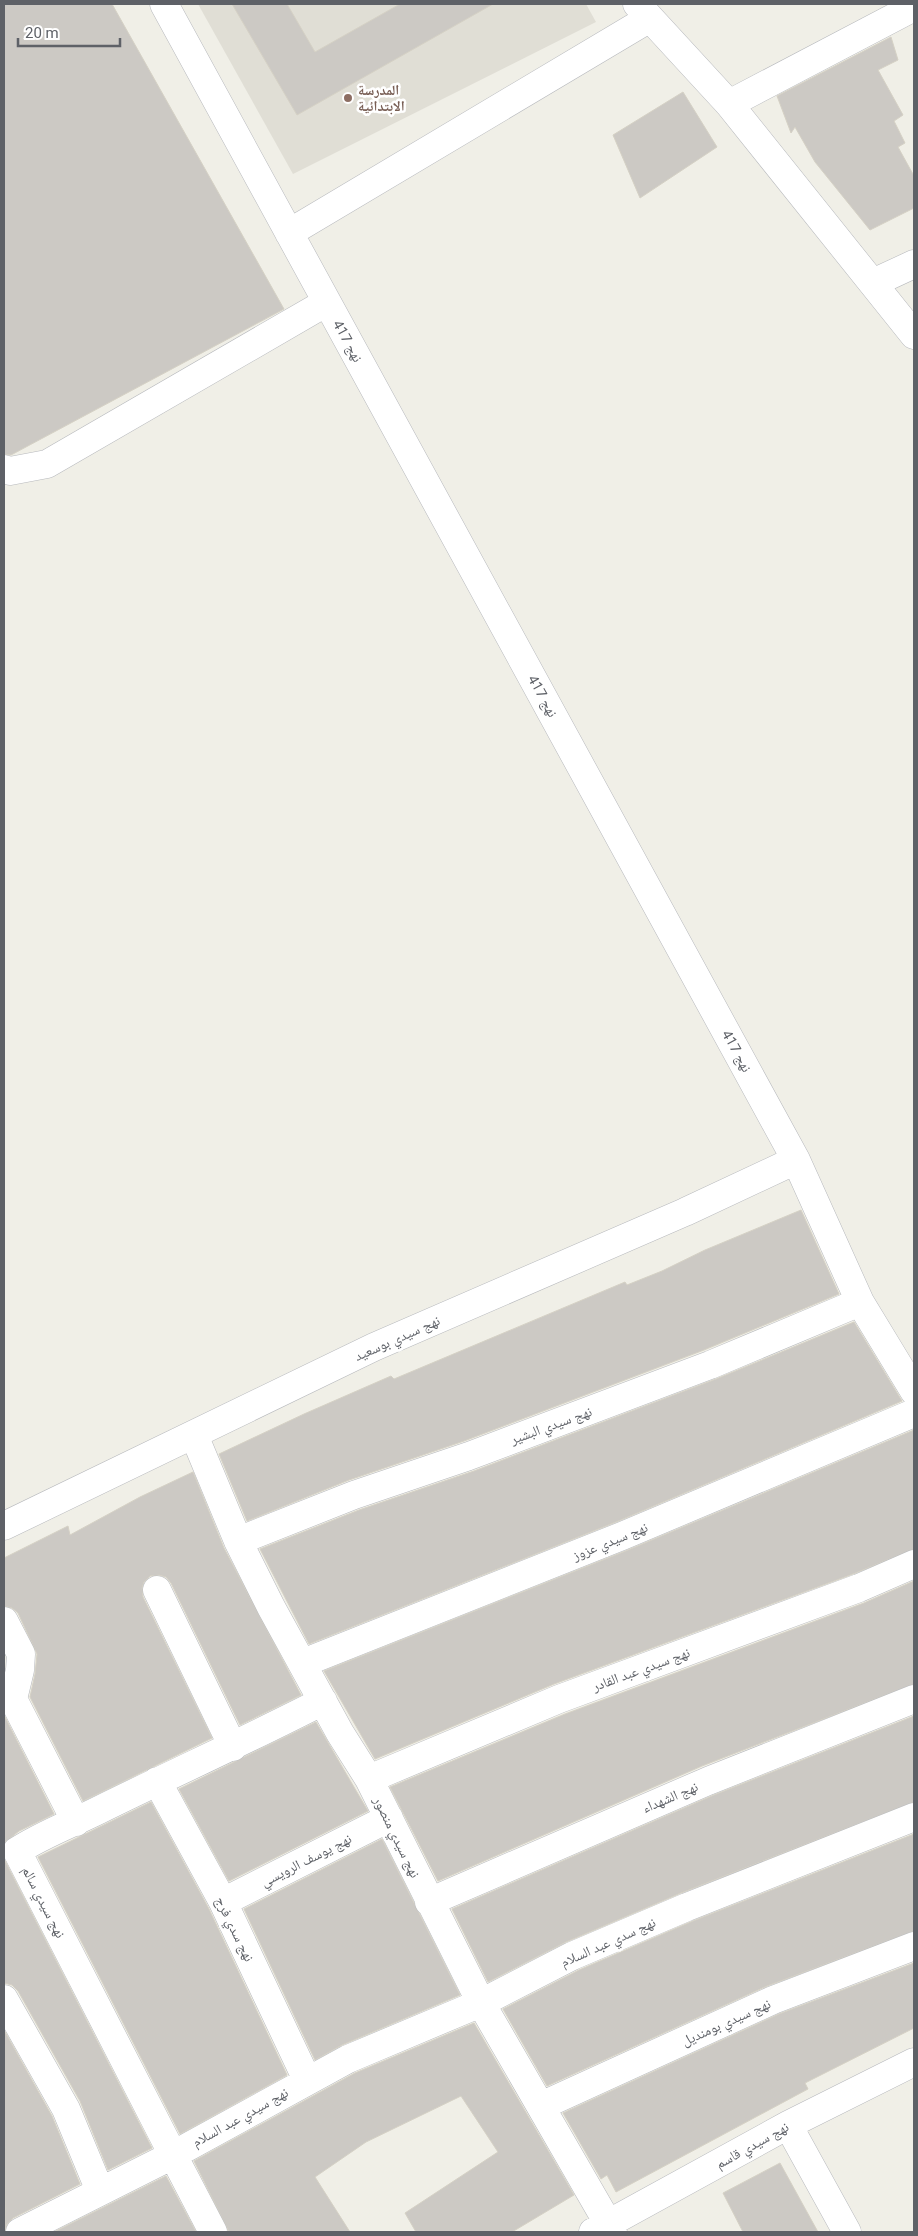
<svg xmlns="http://www.w3.org/2000/svg" width="918" height="2236" font-family="Roboto,'Noto Naskh Arabic',sans-serif">
<style>
.education{fill:#e0ded5}
.building{fill:#ccc9c4;stroke:#d5d1c5}
.lines{fill:none;stroke-linecap:round;stroke-linejoin:round}
.minor-casing{stroke:#b7b9bd;stroke-width:29}
.minor{stroke:#fff;stroke-width:28}
.education-dot{fill:#8d6e63;stroke:#fff;stroke-width:2}
.labels{text-anchor:middle;stroke-width:5;stroke-linejoin:round;paint-order:stroke}
.education-label{font-size:14px;font-weight:bold;fill:#785e54;stroke:#fff;text-anchor:start}
.street-label{font-size:14px;fill:#5e6167;stroke:#fff}
</style>
<rect width="100%" height="100%" fill="#f0efe7"/>
<path class="education" d="M 198,4 L 586,4 L 596,22 L 293,174 Z"/>
<path class="building" d="M 4,4 L 112,4 L 284,309 L 11,455 L 4,454 Z
M 232,4 L 287,4 L 315,52 L 400,4 L 493,4 L 297,115 Z
M 891,37 L 898,60 L 878,70 L 903,115 L 894,121 L 905,143 L 898,147 L 914,176 L 914,208 L 870,230 L 815,162 L 795,127 L 791,133 L 777,96 Z
M 683,92 L 717,147 L 640,198 L 613,135 Z
M 801,1210 L 839,1294 L 704,1350 L 464,1441 L 349,1480 L 247,1521 L 219,1454 L 304,1414 L 391,1376 L 394,1379 L 625,1282 L 627,1285 L 662,1271 L 705,1250 Z
M 854,1322 L 902,1401 L 616,1522 L 309,1644 L 260,1549 L 359,1510 L 474,1471 L 716,1379 Z
M 914,1430 L 914,1549 L 853,1574 L 554,1684 L 375,1759 L 324,1671 L 628,1550 Z
M 193,1472 L 224,1548 L 301,1695 L 240,1725 L 171,1583 L 166,1577 L 159,1575 L 150,1576 L 144,1582 L 142,1588 L 143,1597 L 212,1738 L 83,1801 L 30,1697 L 35,1674 L 37,1654 L 18,1613 L 12,1608 L 4,1606 L 4,1558 L 68,1526 L 70,1535 L 140,1497 Z
M 914,1581 L 914,1684 L 702,1766 L 438,1881 L 390,1787 L 565,1714 L 864,1603 Z
M 4,1715 L 54,1814 L 19,1831 L 4,1843 Z
M 914,1716 L 914,1802 L 681,1893 L 566,1942 L 488,1982 L 452,1909 L 714,1795 Z
M 316,1722 L 368,1811 L 229,1881 L 179,1789 Z
M 151,1802 L 209,1909 L 287,2075 L 180,2134 L 38,1857 Z
M 914,1834 L 914,1931 L 767,1986 L 547,2086 L 503,2009 L 579,1970 L 693,1921 Z
M 382,1839 L 460,1995 L 342,2045 L 315,2060 L 244,1909 Z
M 4,1859 L 152,2148 L 108,2170 L 80,2101 L 18,1991 L 12,1985 L 4,1983 Z
M 914,1963 L 914,2028 L 805,2083 L 808,2089 L 616,2192 L 607,2175 L 601,2179 L 563,2113 L 779,2014 Z
M 474,2023 L 574,2195 L 512,2232 L 416,2232 L 405,2213 L 498,2152 L 461,2096 L 366,2142 L 315,2177 L 350,2232 L 229,2232 L 194,2161 L 355,2073 Z
M 4,2030 L 52,2116 L 80,2184 L 13,2218 L 7,2224 L 5,2232 Z
M 780,2163 L 818,2232 L 743,2232 L 723,2193 Z
M 166,2176 L 196,2232 L 54,2232 Z"/>
<g class="lines">
<g class="minor-casing">
<path id="minor" d="M 164,4 L 796,1160 L 860,1302 L 914,1391
M 637,4 L 729,104 L 914,335
M 729,104 L 914,7
M 289,233 L 650,18
M 873,283 L 914,264
M 4,469 L 10,471 L 47,464 L 327,302
M 194,1435 L 238,1541 L 271,1607 L 340,1733 L 369,1779 L 481,2003 L 613,2232
M 4,1526 L 374,1347 L 685,1212 L 796,1160
M 238,1541 L 354,1495 L 469,1456 L 710,1365 L 860,1302
M 157,1590 L 233,1747
M 4,1621 L 21,1654 L 20,1670 L 13,1699 L 76,1822
M 303,1663 L 622,1536 L 914,1413
M 323,1701 C 249,1739 174,1773 99,1810 C 71,1824 43,1834 17,1851 L 173,2155 L 348,2059 L 481,2003 L 572,1956 L 687,1907 L 914,1817
M 369,1779 L 559,1699 L 859,1588 L 914,1564
M 157,1781 L 223,1902 L 307,2080
M 223,1902 L 389,1818
M 429,1902 L 708,1781 L 914,1699
M 4,1999 L 66,2109 L 100,2191
M 541,2106 L 773,2000 L 914,1946
M 788,2125 L 847,2232
M 20,2232 L 173,2155 L 213,2232
M 593,2232 L 788,2125 L 914,2062"/>
</g>
<use href="#minor" class="minor"/>
</g>
<circle class="education-dot" cx="348" cy="98" r="5"/>
<g class="labels">
<g class="education-label">
<text x="358" y="95">المدرسة<tspan x="358" dy="16">الابتدائية</tspan></text>
</g>
<g class="street-label">
<text transform="translate(348 341) rotate(61)" y="5">نهج 417</text>
<text transform="translate(543 696) rotate(61)" y="5">نهج 417</text>
<text transform="translate(737 1051) rotate(61)" y="5">نهج 417</text>
<text transform="translate(397 1338) rotate(-24)" y="5">نهج سيدي بوسعيد</text>
<text transform="translate(551 1425) rotate(-20)" y="5">نهج سيدي البشير</text>
<text transform="translate(610 1541) rotate(-22)" y="5">نهج سيدي عزوز</text>
<text transform="translate(641 1669) rotate(-20)" y="5">نهج سيدي عبد القادر</text>
<text transform="translate(670 1797) rotate(-23)" y="5">نهج الشهداء</text>
<text transform="translate(397 1837) rotate(64)" y="5">نهج سيدي منصور</text>
<text transform="translate(306 1860) rotate(-27)" y="5">نهج يوسف الرويسي</text>
<text transform="translate(44 1902) rotate(63)" y="5">نهج سيدي سالم</text>
<text transform="translate(235 1929) rotate(64)" y="5">نهج سدي فرج</text>
<text transform="translate(608 1942) rotate(-24)" y="5">نهج سدي عبد السلام</text>
<text transform="translate(726 2022) rotate(-24)" y="5">نهج سيدي بومنديل</text>
<text transform="translate(240 2117) rotate(-29)" y="5">نهج سيدي عبد السلام</text>
<text transform="translate(752 2145) rotate(-29)" y="5">نهج سيدي قاسم</text>
</g>
</g>
<rect width="918" height="2236" fill="none" stroke="#5e6167" stroke-width="10"/>
<path d="M18 38v8h102v-8" fill="none" stroke="#5e6167" stroke-width="2.5"/>
<text x="25" y="38" font-size="15" fill="#5e6167" stroke="#ffffff" stroke-width="4" paint-order="stroke">20 m</text>
</svg>
